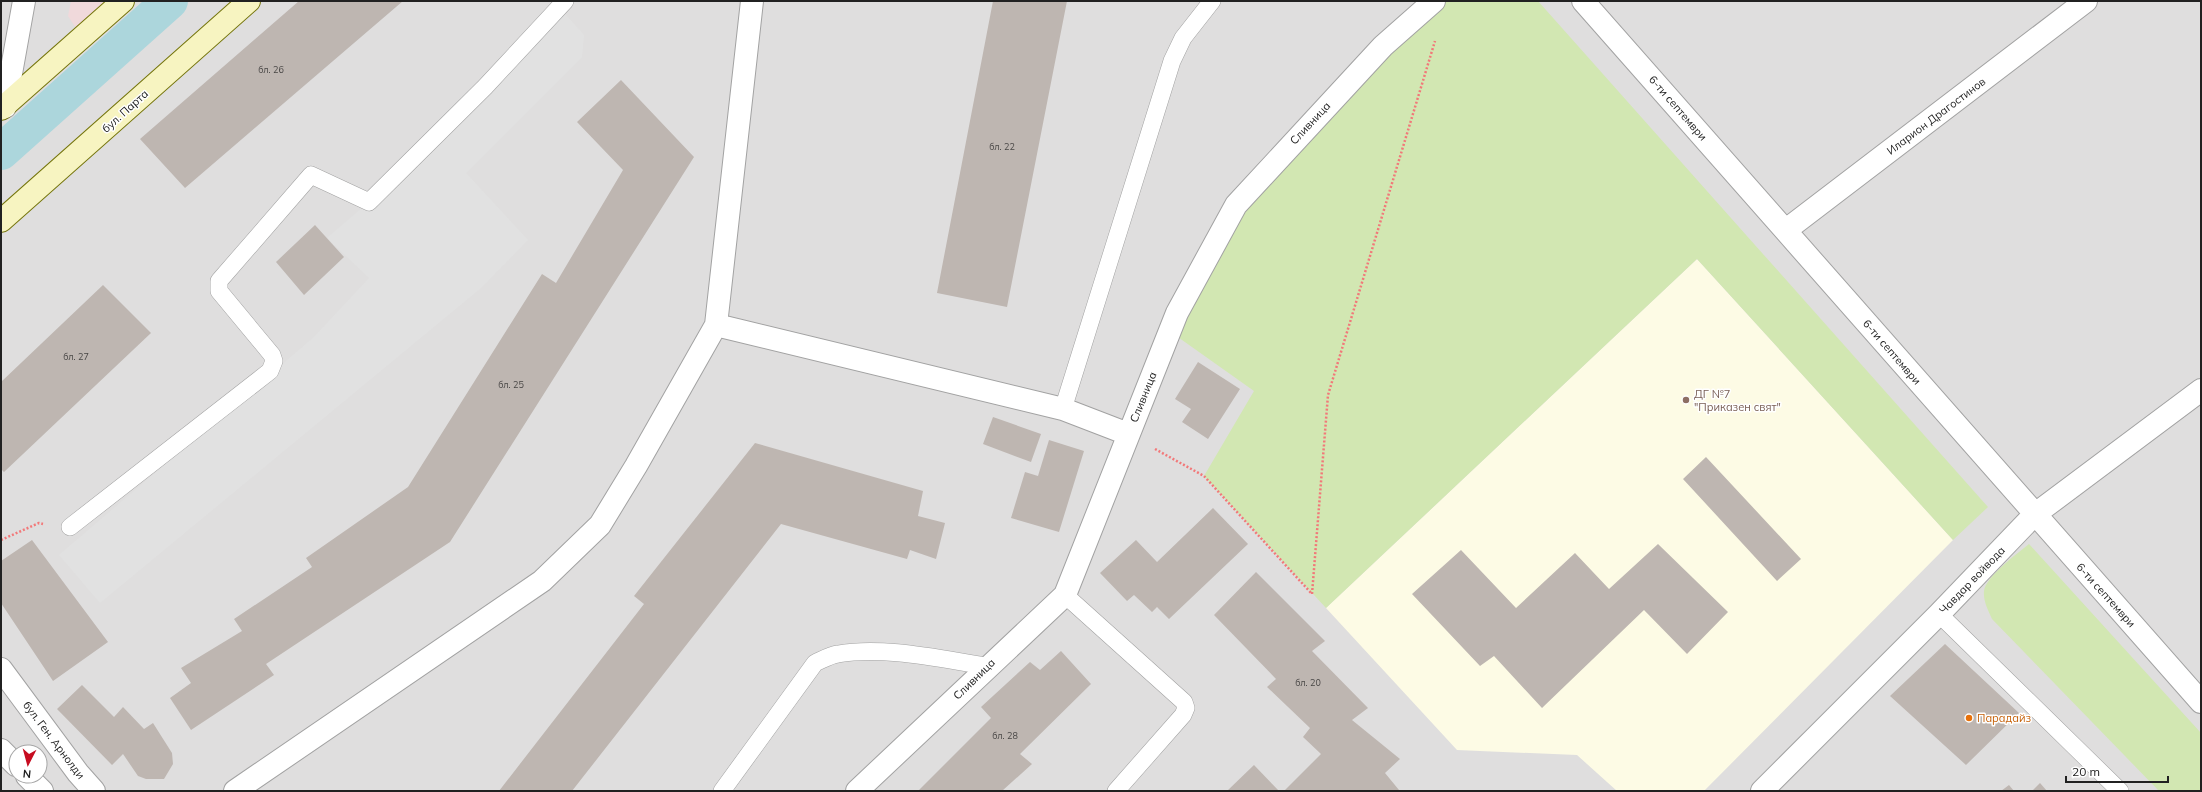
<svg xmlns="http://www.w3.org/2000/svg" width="2202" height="792" font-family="Mulish,sans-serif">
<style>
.residential{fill:#dfdede;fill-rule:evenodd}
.commercial{fill:#f0d9db}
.education{fill:#fdfbe5}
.grass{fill:#d2e7b2}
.parking{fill:#e1e1e1}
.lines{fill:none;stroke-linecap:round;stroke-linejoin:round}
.canal{stroke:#acd6dc;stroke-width:36}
.building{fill:#beb6b1}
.service-casing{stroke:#a2a2a2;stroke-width:18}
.minor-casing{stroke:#a2a2a2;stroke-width:24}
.secondary-casing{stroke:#75750c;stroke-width:24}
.path{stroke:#f27879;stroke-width:2.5;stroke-dasharray:2 2;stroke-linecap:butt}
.service{stroke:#fff;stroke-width:17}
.minor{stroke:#fff;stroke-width:22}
.secondary{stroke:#f7f4c1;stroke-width:22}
.education-dot{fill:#8d6e63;stroke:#fff;stroke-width:1.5}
.food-dot{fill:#e8710a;stroke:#fff;stroke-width:1.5}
.labels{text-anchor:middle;stroke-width:3;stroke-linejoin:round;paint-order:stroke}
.number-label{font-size:9px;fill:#484645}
.street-label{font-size:11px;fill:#212121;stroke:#fff}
.education-label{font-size:11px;fill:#785e54;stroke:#fff;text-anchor:start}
.food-label{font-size:11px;fill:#c56008;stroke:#fff;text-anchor:start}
</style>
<rect width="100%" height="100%" fill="#f1ede9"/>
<path class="residential" d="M 1,1 L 2201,1 L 2201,791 L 1,791 ZM 16,752 L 40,752 L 40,776 L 16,776 Z"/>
<path class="commercial" d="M 71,1 L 124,1 L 83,39 L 68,16 Z"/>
<path class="education" d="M 1697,259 L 1953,540 L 1704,791 L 1617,791 L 1577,755 L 1457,750 L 1326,608 Z"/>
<path class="grass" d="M 1446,1 L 1538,1 L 1988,507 L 1953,540 L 1697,259 L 1326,608 L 1204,476 L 1254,391 L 1175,335 L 1233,214 L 1280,154 Z
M 2029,544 L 2201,733 L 2201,791 L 2159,791 L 1992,619 C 1988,610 1983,601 1984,591 C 1986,576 2017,554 2029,544 Z"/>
<path class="parking" d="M 559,7 L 584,35 L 582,57 L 466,173 L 528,240 L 481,288 L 100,603 L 59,555 L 314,337 L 369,278 L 327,238 L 369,202 Z"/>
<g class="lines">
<path class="canal" d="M 1,152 L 170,1"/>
</g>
<path class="building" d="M 299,1 L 403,1 L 185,188 L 140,139 Z
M 993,1 L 1067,1 L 1007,307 L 937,293 Z
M 621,80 L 694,157 L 450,542 L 266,664 L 274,675 L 191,730 L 170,698 L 191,683 L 181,668 L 242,631 L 234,619 L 312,567 L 306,558 L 408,487 L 542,274 L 556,283 L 623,170 L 577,122 Z
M 315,225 L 344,257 L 304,295 L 276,262 Z
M 103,285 L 151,333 L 4,472 L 1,469 L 1,382 Z
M 1198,362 L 1240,389 L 1208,439 L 1182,422 L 1191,409 L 1175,399 Z
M 993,417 L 1041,434 L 1031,462 L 983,444 Z
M 1049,440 L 1084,451 L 1059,532 L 1011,518 L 1025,472 L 1038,476 Z
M 755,443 L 923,491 L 918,516 L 945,523 L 936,559 L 910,550 L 907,559 L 781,524 L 572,791 L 499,791 L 644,604 L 634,596 Z
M 1706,457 L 1801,559 L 1777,581 L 1683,479 Z
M 1213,508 L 1248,544 L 1169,619 L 1157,607 L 1152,612 L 1134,595 L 1127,601 L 1100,573 L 1136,540 L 1157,562 Z
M 32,540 L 108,642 L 53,681 L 1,603 L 1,561 Z
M 1658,544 L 1728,612 L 1687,654 L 1644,610 L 1542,708 L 1494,656 L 1480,666 L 1412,594 L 1461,550 L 1516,608 L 1575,553 L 1609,589 Z
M 1256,572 L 1325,641 L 1312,651 L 1368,708 L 1352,720 L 1400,759 L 1385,773 L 1399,790 L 1398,791 L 1284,791 L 1321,754 L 1303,737 L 1310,728 L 1267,687 L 1276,679 L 1214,615 Z
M 1945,644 L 2019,713 L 1966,765 L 1890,696 Z
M 1061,651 L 1091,684 L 1020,754 L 1032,764 L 1002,791 L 918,791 L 991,718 L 981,707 L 1030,662 L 1040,670 Z
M 82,685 L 114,717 L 123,707 L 144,729 L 153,723 L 172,753 L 173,764 L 164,779 L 146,779 L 138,776 L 123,754 L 112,765 L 57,709 Z
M 1254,765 L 1279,791 L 1227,791 Z
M 2040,783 L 2047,791 L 2032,791 Z
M 2009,785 L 2014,791 L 2001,791 Z"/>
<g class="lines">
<g class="service-casing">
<path id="service" d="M 1063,409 L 1172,61 L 1183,38 L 1212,1
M 70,527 L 270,371 L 274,361 L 272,355 L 219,291 L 219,281 L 311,175 L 369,202 L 485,87 L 565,1
M 1065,595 L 1184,702 L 1186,708 L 1183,715 L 1116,791
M 1939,614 L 2120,791
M 722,791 L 815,663 C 822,660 830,655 838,654 C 884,646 940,659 987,666"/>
</g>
<g class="minor-casing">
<path id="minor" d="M 1583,1 L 2201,702
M 5,107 L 24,1
M 1786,230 L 2086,1
M 716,325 L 1063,409 L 1128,434
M 1,669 L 78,773 L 94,791
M 1,750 L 16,765
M 27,776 L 42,791
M 235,791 L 542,581 L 600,525 L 636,466 L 716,325 L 752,1
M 857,791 L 1065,595 L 1177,313 L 1236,205 L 1383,46 L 1434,1
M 1762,791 L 1939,614 L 2034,515 L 2201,390"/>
</g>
<g class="secondary-casing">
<path id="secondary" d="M 1,109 L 123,1
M 1,221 L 249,1"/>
</g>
<path class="path" d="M 1155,449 L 1204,476 L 1312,594
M 1,540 L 39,523 L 43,524
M 1312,594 L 1328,395 L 1435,41"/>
<use href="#service" class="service"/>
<use href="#minor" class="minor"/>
<use href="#secondary" class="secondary"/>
</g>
<circle class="education-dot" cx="1686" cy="400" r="4"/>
<circle class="food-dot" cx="1969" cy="718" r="4"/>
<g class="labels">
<g class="number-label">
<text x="271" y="73">бл. 26</text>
<text x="1002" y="150">бл. 22</text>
<text x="76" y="360">бл. 27</text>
<text x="511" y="388">бл. 25</text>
<text x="1308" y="686">бл. 20</text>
<text x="1005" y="739">бл. 28</text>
</g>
<g class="street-label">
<text transform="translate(1678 108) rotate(49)" y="4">6-ти септември</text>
<text transform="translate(125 111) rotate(-42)" y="4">бул. Парта</text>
<text transform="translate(1936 116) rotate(-37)" y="4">Иларион Драгостинов</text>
<text transform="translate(1310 123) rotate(-47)" y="4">Сливница</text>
<text transform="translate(1892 352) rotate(49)" y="4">6-ти септември</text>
<text transform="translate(1143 397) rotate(-68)" y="4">Сливница</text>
<text transform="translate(1972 580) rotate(-46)" y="4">Чавдар войвода</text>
<text transform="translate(2106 595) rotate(48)" y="4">6-ти септември</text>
<text transform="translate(974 679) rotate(-44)" y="4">Сливница</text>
<text transform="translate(54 740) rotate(53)" y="4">бул. Ген. Арнолди</text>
</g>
<g class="education-label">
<text x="1694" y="398">ДГ №7<tspan x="1694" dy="13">"Приказен свят"</tspan></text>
</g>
<g class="food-label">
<text x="1977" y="722">Парадайз</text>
</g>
</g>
<rect width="2202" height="792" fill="none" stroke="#212121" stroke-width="4"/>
<g transform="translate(28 764) rotate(186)"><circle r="19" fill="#ffffff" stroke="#a6a6a6"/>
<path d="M0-3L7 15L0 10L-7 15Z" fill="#c70c20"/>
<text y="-6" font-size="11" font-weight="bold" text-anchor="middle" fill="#212121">N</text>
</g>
<path d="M2066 776v6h102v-6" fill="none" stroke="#212121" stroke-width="2"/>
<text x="2072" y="776" font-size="12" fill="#212121" stroke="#ffffff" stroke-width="3" paint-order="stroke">20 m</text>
</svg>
